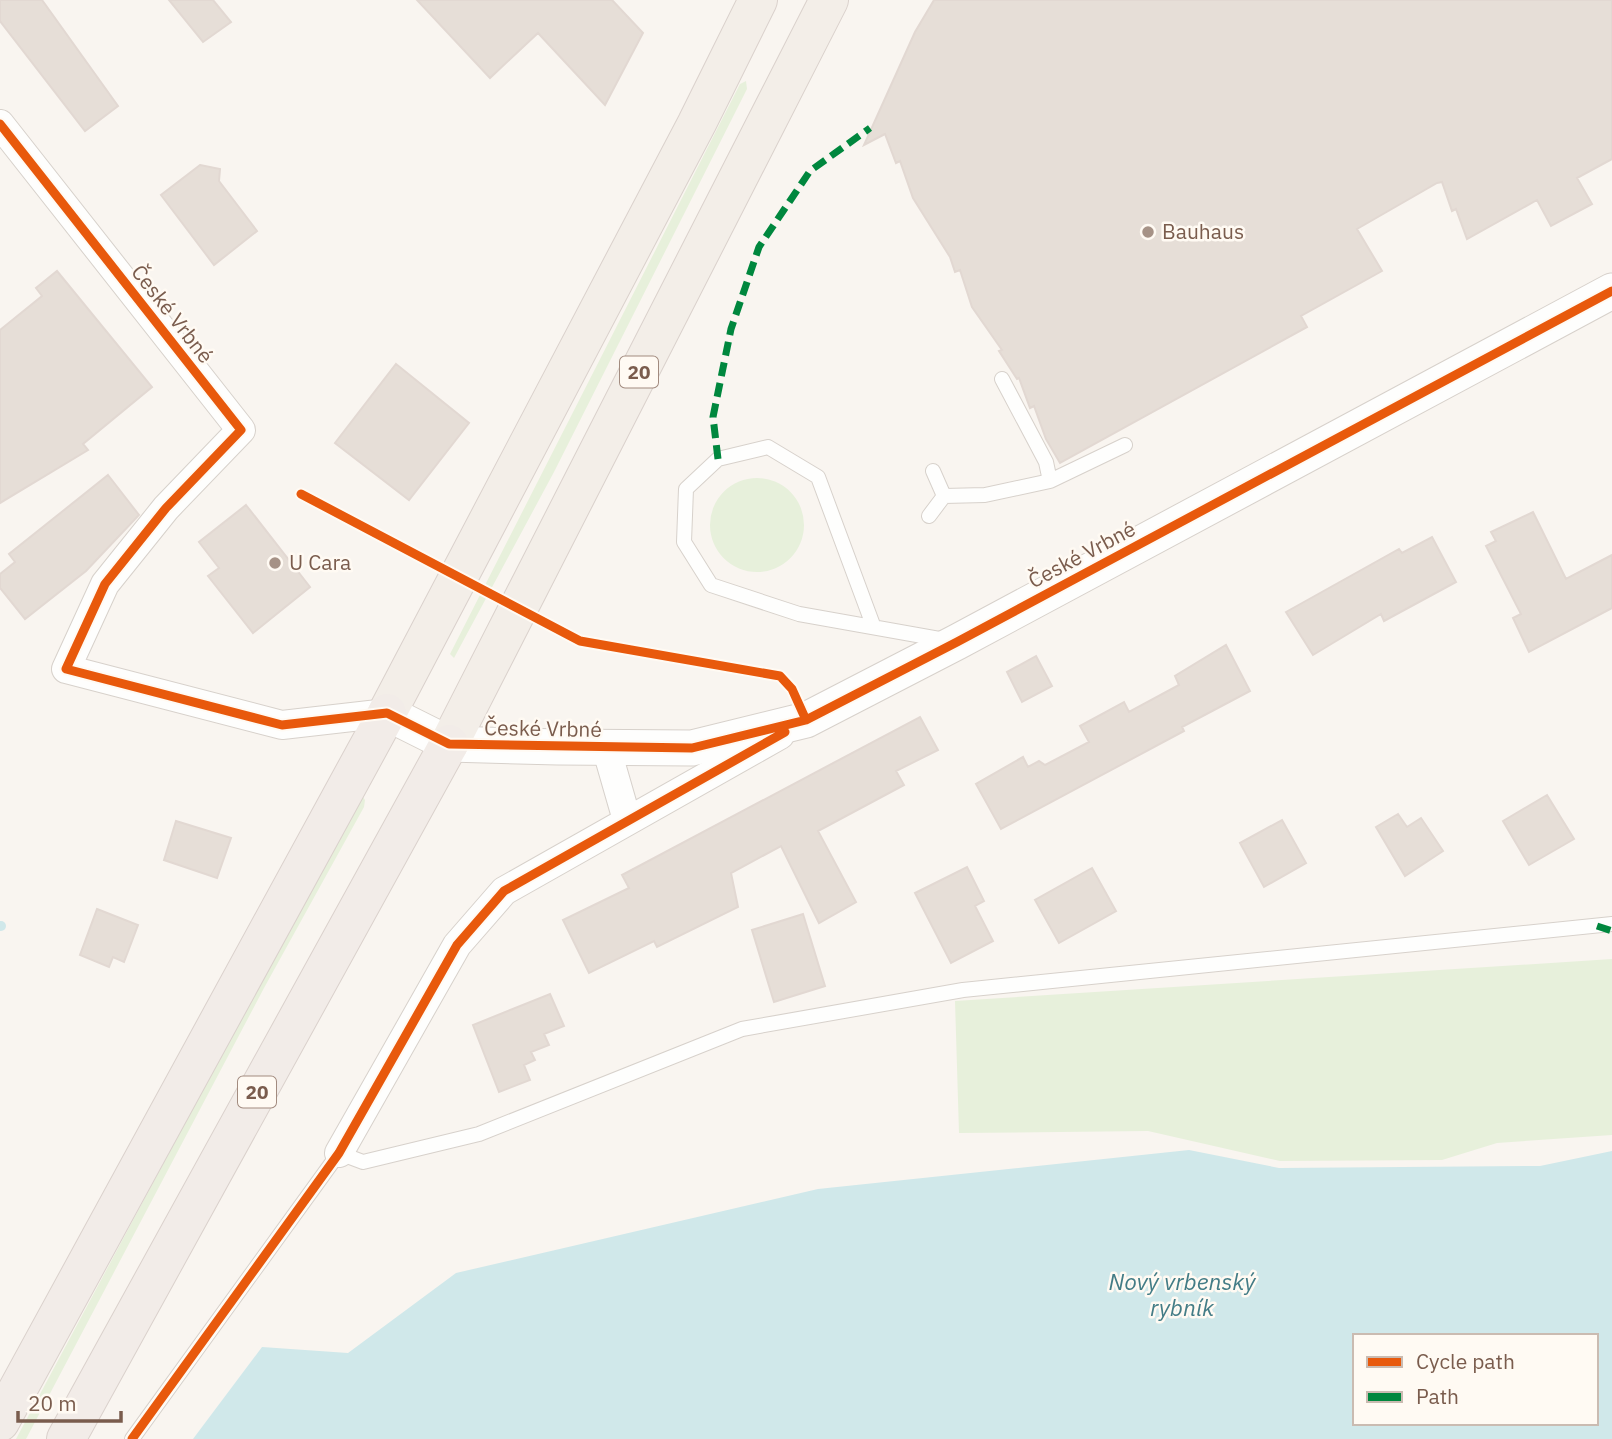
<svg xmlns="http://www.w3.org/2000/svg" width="1612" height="1439" font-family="'IBM Plex Sans',sans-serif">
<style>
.green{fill:#e7f0db}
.water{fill:#d0e8ea;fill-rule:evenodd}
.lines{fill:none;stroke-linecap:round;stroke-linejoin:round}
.stream{stroke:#d0e8ea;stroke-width:10}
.building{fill:#e6ded7;stroke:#e2d8d2;stroke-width:2}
.service-casing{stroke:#d7d1cb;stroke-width:16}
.minor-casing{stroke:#d7d1cb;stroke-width:30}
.tertiary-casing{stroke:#d7d1cb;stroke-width:37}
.primary-casing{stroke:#dad1cc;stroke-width:40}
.trunk-casing{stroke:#dad1cc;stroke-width:40}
.service{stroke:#fefefd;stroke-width:14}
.minor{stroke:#fefefd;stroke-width:28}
.tertiary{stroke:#fefefd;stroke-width:35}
.primary{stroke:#f3eee8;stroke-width:38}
.trunk{stroke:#f2ece8;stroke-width:38}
.quiet{stroke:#00873e;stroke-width:7;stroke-dasharray:14 7;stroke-linecap:butt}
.cycleway-casing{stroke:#fffaf3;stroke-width:13}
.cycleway{stroke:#e8590c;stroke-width:9}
.poi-dot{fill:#a69286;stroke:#fffaf3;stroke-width:2.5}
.labels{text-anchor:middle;stroke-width:5;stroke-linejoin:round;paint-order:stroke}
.shield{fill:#fffaf3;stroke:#a28b7f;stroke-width:2}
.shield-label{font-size:19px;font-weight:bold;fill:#7a5c4d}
.poi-label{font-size:21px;fill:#7a5c4d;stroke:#fffaf3;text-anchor:start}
.street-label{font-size:21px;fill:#7a5c4d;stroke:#fffaf3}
.water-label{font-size:23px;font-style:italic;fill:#437c86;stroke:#fffaf3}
</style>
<rect width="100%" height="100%" fill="#f9f5f0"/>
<path class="green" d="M 746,81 L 747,89 L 554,472 L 454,658 L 450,654 L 740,84 Z
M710 525a47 47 0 1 1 94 0a47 47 0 1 1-94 0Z
M 361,794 L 365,800 L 364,807 L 264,988 L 26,1439 L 16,1439 Z
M 1612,959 L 1612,1135 L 1497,1143 L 1442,1160 L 1280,1161 L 1148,1131 L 959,1133 L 955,1001 Z"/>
<path class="water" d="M 1189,1150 L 1279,1168 L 1540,1166 L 1612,1151 L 1612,1439 L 193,1439 L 262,1347 L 348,1353 L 456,1273 L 818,1189 ZM 1355,1336 L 1596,1336 L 1596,1423 L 1355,1423 Z"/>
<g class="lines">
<path class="stream" d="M 0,926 L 1,926"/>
</g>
<path class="building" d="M 0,0 L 42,0 L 118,106 L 85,131 L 0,21 Z
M 169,0 L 213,0 L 231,22 L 203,42 Z
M 417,0 L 612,0 L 643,33 L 605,105 L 538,33 L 490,78 Z
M 934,0 L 1612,0 L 1612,159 L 1577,178 L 1592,204 L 1551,226 L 1537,200 L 1467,239 L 1456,209 L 1452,211 L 1442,182 L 1437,183 L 1357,229 L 1382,271 L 1301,316 L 1307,327 L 1060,463 L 1046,439 L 1034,406 L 1030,408 L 1019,378 L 1017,379 L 999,351 L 1002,350 L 972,307 L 960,270 L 955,272 L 950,257 L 913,198 L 900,161 L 896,163 L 885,134 L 864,145 L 915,32 Z
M 200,165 L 220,169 L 219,181 L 257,231 L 214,265 L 161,195 Z
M 57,271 L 152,387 L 83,444 L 88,450 L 0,503 L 0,330 L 42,296 L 36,288 Z
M 396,364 L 469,423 L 409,500 L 335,443 Z
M 108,475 L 139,515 L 86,571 L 25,619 L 0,588 L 0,574 L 15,562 L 9,554 Z
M 246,505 L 310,587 L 253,633 L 208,576 L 219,568 L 199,542 Z
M 1533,512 L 1566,579 L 1612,555 L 1612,608 L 1529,652 L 1513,618 L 1521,614 L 1486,546 L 1496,541 L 1491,532 Z
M 1432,537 L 1456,582 L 1384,621 L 1381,614 L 1313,655 L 1286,612 L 1399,549 L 1402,553 Z
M 1226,645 L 1250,691 L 1182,727 L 1184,731 L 1001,829 L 976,784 L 1023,757 L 1028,767 L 1039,761 L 1045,765 L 1089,742 L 1080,726 L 1124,702 L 1129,712 L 1179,685 L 1175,676 Z
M 1036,656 L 1052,686 L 1022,702 L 1007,672 Z
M 920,717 L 938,750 L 896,771 L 904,785 L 818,831 L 856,902 L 819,923 L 781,846 L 731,873 L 738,907 L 657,947 L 654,941 L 589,973 L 563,920 L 629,888 L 622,875 Z
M 1547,795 L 1574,839 L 1529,865 L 1503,821 Z
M 1398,814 L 1407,827 L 1421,818 L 1443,851 L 1405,876 L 1376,827 Z
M 1282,820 L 1306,863 L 1264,887 L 1240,843 Z
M 176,821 L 231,838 L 217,878 L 164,860 Z
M 967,867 L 984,901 L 975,906 L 993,941 L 951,963 L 915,893 Z
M 1092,868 L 1116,911 L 1059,943 L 1035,900 Z
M 97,909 L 138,925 L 124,962 L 113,957 L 109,967 L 80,955 Z
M 803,914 L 825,986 L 774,1002 L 752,930 Z
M 550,994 L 564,1026 L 544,1034 L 549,1045 L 531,1052 L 535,1060 L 524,1065 L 530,1080 L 499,1092 L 473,1025 Z"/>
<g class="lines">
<g class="service-casing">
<path id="service" d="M 1002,379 L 1046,462 L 1050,481
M 933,471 L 944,496 L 985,495 L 1050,481 L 1125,445
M 929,516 L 944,496
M 873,625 L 818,477 L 768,447 L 718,459 L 686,489 L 684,542 L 711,585 L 799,614 L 945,640
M 132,1439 L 339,1153 L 363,1162 L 479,1134 L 742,1029 L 963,990 L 1612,924"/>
</g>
<g class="minor-casing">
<path id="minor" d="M 0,124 L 241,430 L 166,508 L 105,584 L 66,669 L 282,725 L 387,713
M 606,747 L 627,820
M 339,1153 L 457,945 L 504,891 L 780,735"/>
</g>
<g class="tertiary-casing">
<path id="tertiary" d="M 387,713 L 449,744 L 558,747 L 692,748 L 806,720 L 957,642 L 1612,291"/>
</g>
<g class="primary-casing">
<path id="primary" d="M 387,713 L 697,123 L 758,0
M 449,744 L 829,0"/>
</g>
<g class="trunk-casing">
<path id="trunk" d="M 0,1422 L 387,713
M 66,1439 L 449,744"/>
</g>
<use href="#service" class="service"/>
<use href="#minor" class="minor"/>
<use href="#tertiary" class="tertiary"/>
<use href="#primary" class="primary"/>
<use href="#trunk" class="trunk"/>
<path class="quiet" d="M 718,459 L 713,417 L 731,329 L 759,247 L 810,171 L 870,128
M 1597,926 L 1612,931"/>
<g class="cycleway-casing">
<path id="cycleway" d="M 0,124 L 241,430 L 166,508 L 105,584 L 66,669 L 282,725 L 387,713 L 449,744 L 692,748 L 806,720 L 957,642 L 1612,291
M 301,494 L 580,641 L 780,676 L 792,689 L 806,720
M 132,1439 L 339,1153 L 457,945 L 504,891 L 785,732"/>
</g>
<use href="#cycleway" class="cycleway"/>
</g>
<g class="poi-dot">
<circle cx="1148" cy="232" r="7"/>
<circle cx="275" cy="563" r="7"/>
</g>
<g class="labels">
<g class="shield">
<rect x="620" y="356.5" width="38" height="31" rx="5"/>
<rect x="238" y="1076.5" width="38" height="31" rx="5"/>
</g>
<g class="shield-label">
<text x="639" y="379">20</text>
<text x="257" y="1099">20</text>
</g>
<g class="poi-label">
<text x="1162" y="239">Bauhaus</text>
<text x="289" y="570">U Cara</text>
</g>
<g class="street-label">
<text transform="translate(172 314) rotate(52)" y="7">České Vrbné</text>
<text transform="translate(1082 555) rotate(-28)" y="7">České Vrbné</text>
<text transform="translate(543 729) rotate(1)" y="7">České Vrbné</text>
</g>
<g class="water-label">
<text x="1182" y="1290">Nový vrbenský<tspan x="1182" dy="26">rybník</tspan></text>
</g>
</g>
<rect x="1353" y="1334" width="245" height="91" fill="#fffaf3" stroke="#cabbb1" stroke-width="2"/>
<rect x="1367" y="1357" width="35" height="10" fill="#e8590c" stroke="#cabbb1" stroke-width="2"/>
<text x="1416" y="1369" font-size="21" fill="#7a5c4d">Cycle path</text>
<rect x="1367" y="1392" width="35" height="10" fill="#00873e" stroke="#cabbb1" stroke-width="2"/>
<text x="1416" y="1404" font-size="21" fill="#7a5c4d">Path</text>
<path d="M18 1411v10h103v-10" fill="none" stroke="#7a5c4d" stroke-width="3.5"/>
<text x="28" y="1411" font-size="21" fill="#7a5c4d" stroke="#fffaf3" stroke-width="5" paint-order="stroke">20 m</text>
</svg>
